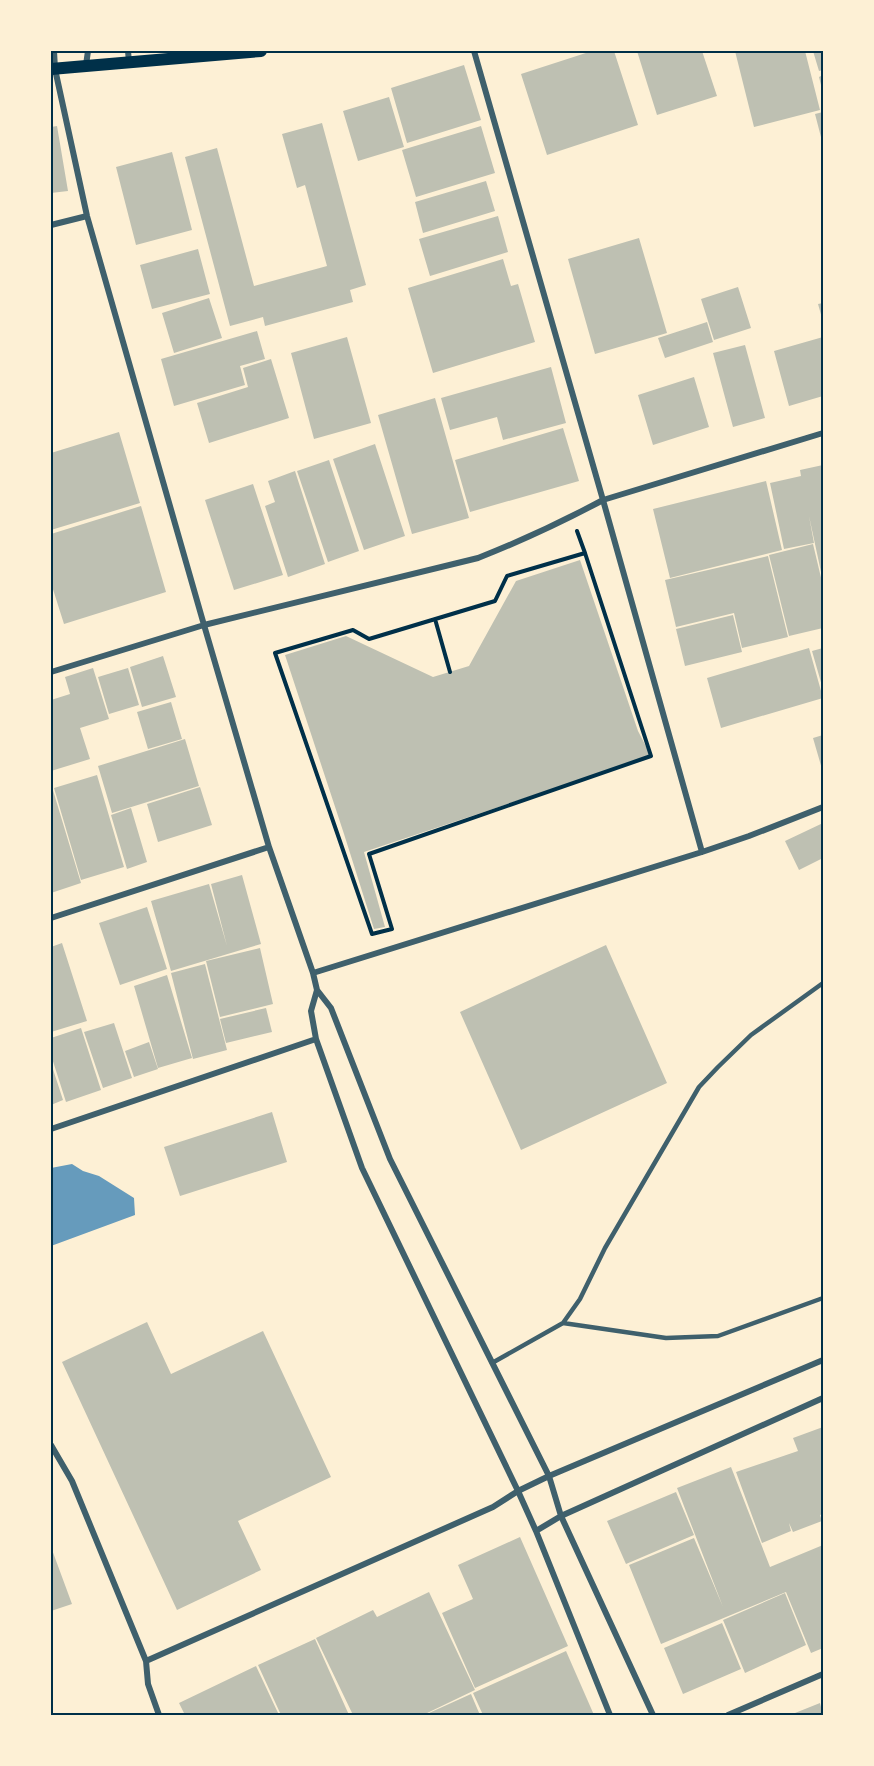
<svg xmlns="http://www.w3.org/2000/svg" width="874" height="1766" font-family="Overpass,sans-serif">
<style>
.water{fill:#669bbc}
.building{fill:#bec0b2}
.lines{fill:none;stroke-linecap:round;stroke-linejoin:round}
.path{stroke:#003049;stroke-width:4}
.service{stroke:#3f606c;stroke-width:4.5}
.minor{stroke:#3f606c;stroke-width:6}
.secondary{stroke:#003049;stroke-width:12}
.neatline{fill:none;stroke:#003049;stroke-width:2}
</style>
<rect width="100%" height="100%" fill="#fdf0d5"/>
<path class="water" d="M 72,1164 L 83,1171 L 99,1176 L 134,1198 L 135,1215 L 51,1246 L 51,1168 Z"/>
<path class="building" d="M 592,51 L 614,51 L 638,125 L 547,155 L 521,74 Z
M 637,51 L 702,51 L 717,96 L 657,115 Z
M 735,51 L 805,51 L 820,110 L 754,127 Z
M 813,51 L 823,51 L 823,70 L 819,71 Z
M 464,65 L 481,120 L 407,143 L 391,88 Z
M 823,75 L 823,89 L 822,89 L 819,77 Z
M 389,97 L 404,147 L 358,161 L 343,111 Z
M 823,112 L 823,141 L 822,141 L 815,114 Z
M 322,123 L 366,285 L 350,290 L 353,302 L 265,326 L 263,317 L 230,326 L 185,157 L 217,148 L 254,286 L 327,266 L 305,185 L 297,188 L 282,134 Z
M 57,126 L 68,191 L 51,193 L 51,127 Z
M 481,126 L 495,173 L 416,197 L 402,150 Z
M 172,152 L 192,230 L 136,245 L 116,167 Z
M 486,181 L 495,211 L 423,233 L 415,202 Z
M 498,216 L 508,252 L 430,276 L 419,239 Z
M 639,238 L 667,333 L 595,354 L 568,259 Z
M 198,249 L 210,294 L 152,309 L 140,265 Z
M 503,259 L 511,286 L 518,284 L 535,342 L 433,373 L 408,288 Z
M 738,287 L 751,328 L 714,340 L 701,299 Z
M 209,298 L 222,338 L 174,353 L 162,313 Z
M 823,303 L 823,318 L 822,318 L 818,304 Z
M 707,322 L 713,342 L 665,358 L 658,338 Z
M 257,331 L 265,359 L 240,366 L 245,385 L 174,406 L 161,359 Z
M 347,337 L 371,423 L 314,439 L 291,353 Z
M 823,337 L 823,396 L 789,406 L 774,351 Z
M 745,345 L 765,418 L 733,427 L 713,353 Z
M 271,359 L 289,418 L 209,443 L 197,403 L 248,387 L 243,368 Z
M 551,367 L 566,423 L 503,440 L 497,417 L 450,430 L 441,398 Z
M 694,377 L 709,427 L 653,445 L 638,395 Z
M 435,398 L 469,518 L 412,534 L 378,415 Z
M 563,428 L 579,481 L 470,512 L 455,460 Z
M 119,432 L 140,503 L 51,530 L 51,453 Z
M 375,444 L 405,536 L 364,550 L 333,459 Z
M 329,460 L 359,551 L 328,562 L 297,471 Z
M 823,465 L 823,572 L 821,572 L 809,516 L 814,543 L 784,549 L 770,483 L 801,476 L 800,470 Z
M 295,471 L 325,564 L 288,577 L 265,506 L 275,502 L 268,481 Z
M 766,481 L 782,550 L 670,578 L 653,509 Z
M 253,484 L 283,575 L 234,590 L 205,500 Z
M 141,506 L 166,592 L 64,624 L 51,583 L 51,534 Z
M 813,544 L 823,586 L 823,628 L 789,636 L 769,555 Z
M 768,556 L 788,637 L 742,648 L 734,613 L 676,627 L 665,580 Z
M 580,560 L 638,731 L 651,756 L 364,852 L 385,927 L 374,929 L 344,834 L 285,655 L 346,636 L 433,677 L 469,666 L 516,581 Z
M 733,615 L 742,652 L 685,666 L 676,629 Z
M 809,648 L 823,698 L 721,728 L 707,678 Z
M 823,648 L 823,686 L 822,686 L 812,651 Z
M 163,656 L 176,697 L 142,707 L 130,667 Z
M 93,668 L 109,719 L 80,728 L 90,759 L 51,771 L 51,700 L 70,694 L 65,677 Z
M 128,668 L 139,705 L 109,714 L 98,677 Z
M 171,702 L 182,739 L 148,749 L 137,712 Z
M 823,735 L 823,769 L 822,769 L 813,738 Z
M 185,739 L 199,786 L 112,813 L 98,766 Z
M 97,775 L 124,867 L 81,880 L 54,788 Z
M 52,787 L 81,883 L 51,893 L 51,788 Z
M 200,787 L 212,825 L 158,842 L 147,804 Z
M 131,808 L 147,862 L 127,869 L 111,815 Z
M 823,823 L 823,858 L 799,870 L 785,841 Z
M 242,875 L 261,944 L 171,971 L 151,901 L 209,884 L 227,946 L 211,884 Z
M 147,907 L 167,969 L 120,985 L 99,923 Z
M 62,943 L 87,1021 L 51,1032 L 51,947 Z
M 606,945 L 667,1083 L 521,1150 L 460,1012 Z
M 260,948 L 273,1004 L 220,1017 L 206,961 Z
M 205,964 L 227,1050 L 193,1059 L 171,973 Z
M 167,975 L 192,1058 L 158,1068 L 134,986 Z
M 266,1008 L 272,1032 L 226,1043 L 220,1019 Z
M 114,1023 L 132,1078 L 103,1088 L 84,1032 Z
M 81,1028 L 101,1090 L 66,1102 L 51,1055 L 51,1038 Z
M 149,1042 L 158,1069 L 134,1077 L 125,1051 Z
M 51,1063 L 63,1100 L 51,1105 Z
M 272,1112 L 287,1162 L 180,1196 L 164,1147 Z
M 147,1322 L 171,1374 L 263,1331 L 331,1477 L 238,1521 L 261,1570 L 177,1610 L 62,1362 Z
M 823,1427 L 823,1514 L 820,1515 L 822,1521 L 793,1532 L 789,1523 L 791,1531 L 762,1543 L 736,1472 L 798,1451 L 793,1438 Z
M 731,1467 L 770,1567 L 823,1545 L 823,1648 L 811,1653 L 786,1592 L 661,1644 L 629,1565 L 694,1538 L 723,1607 L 677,1488 Z
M 676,1492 L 694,1535 L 626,1564 L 607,1521 Z
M 520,1537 L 568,1646 L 475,1688 L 442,1613 L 473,1599 L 458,1565 Z
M 51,1547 L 72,1604 L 51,1611 Z
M 429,1592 L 475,1690 L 423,1715 L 353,1715 L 316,1638 L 373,1610 L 377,1617 Z
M 785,1593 L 806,1645 L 745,1673 L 723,1620 Z
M 722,1623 L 741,1669 L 683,1694 L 664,1648 Z
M 315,1639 L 349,1715 L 281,1715 L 258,1665 Z
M 566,1651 L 594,1715 L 483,1715 L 473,1693 Z
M 256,1666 L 279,1715 L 185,1715 L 179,1703 Z
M 471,1694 L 480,1715 L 430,1715 L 429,1713 Z
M 820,1703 L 823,1715 L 790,1715 Z"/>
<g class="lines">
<path class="path" d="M 577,531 L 585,553
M 585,553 L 651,756 L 369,854 L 392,929 L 372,934 L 275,653 L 353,630 L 369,639 L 495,601 L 507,576 Z
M 435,619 L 450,672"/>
<path class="service" d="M 563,1323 L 666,1338 L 718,1336 L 823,1298
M 492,1363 L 563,1323 L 580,1299 L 605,1248 L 699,1087 L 718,1067 L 751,1035 L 823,983"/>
<path class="minor" d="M 54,51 L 55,69 L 87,216 L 204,625 L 269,847 L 313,973 L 317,990 L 331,1008 L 390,1159 L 549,1476 L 561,1516 L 653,1715
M 128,51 L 129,62
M 474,51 L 603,500 L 702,852
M 86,65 L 88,51
M 51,225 L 87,216
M 51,672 L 204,625 L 478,558 C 521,541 562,522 603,500 L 823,433
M 51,918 L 269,847
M 313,973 L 702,852 L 749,836 L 823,807
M 317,990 L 311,1011 L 316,1039 L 362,1168 L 518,1491 L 536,1531 L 561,1516 L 823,1398
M 51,1129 L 316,1039
M 51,1445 L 72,1481 L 146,1661 L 148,1684 L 159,1715
M 536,1531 L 610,1715
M 146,1661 L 493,1507 L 518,1491 L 549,1476 L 823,1360
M 728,1715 L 823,1674"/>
<path class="secondary" d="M 51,69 L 261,51"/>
</g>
<rect width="874" height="1766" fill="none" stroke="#fdf0d5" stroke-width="105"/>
<rect x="52" y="52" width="770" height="1662" class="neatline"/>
</svg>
